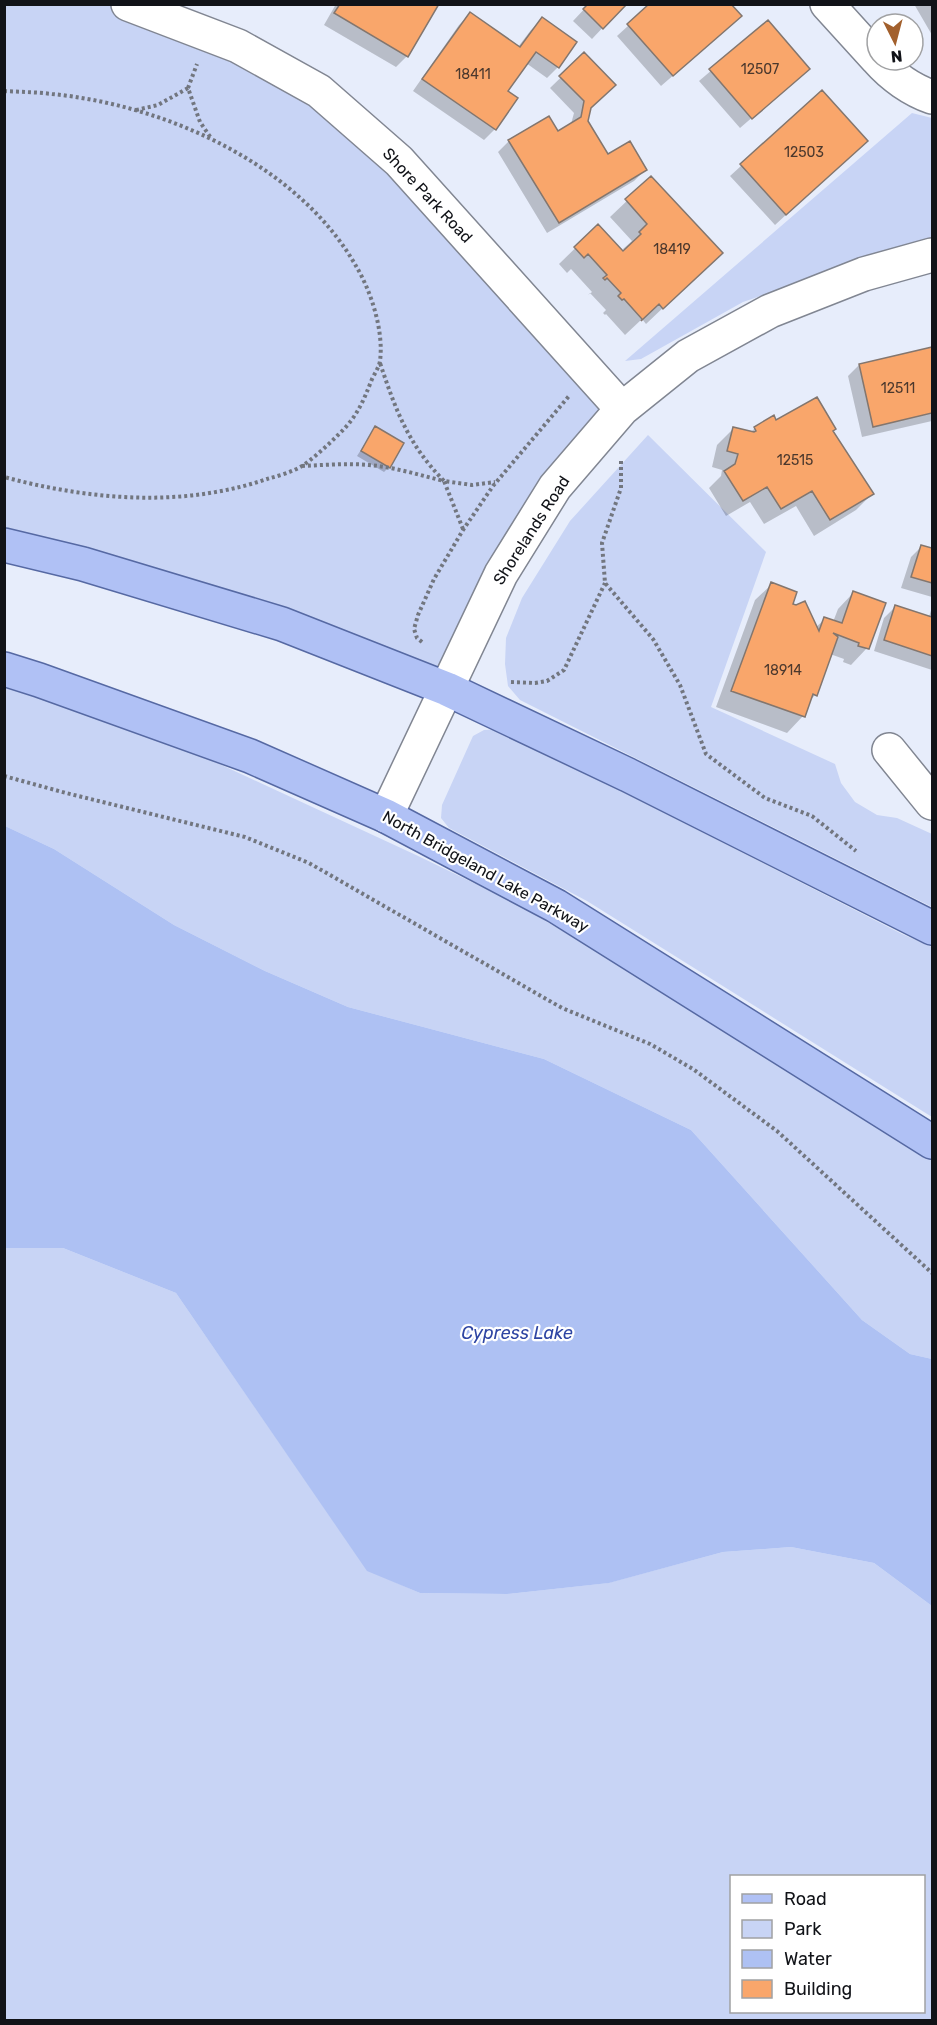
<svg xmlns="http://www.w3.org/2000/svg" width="937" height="2025" font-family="Rubik,sans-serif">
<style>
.green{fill:#c8d4f5;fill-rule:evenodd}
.water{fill:#aec1f3}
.shadow{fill:#0003}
.building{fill:#f9a66b;stroke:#83766e;stroke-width:1.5}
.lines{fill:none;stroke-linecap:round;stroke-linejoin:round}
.minor-casing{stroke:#818692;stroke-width:36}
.major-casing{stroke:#5669a3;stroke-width:36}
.path{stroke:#72767f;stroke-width:4;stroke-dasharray:3 3;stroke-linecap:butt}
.minor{stroke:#fff;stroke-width:33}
.major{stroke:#b0c1f5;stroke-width:33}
.labels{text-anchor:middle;stroke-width:4.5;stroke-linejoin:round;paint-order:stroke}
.number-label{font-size:14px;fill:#4b382d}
.street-label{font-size:16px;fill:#111318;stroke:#fff}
.water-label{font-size:18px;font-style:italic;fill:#2e45a3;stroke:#fff}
</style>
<rect width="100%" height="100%" fill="#e7edfb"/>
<path class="green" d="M 128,4 L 319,91 L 622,409 L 447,689 L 5,545 L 5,5 Z
M 912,113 L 932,118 L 932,237 L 743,302 L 641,359 L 625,361 Z
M 648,435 L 766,552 L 711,707 L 835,764 L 841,783 L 855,802 L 877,815 L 897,818 L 932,834 L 932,907 L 520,700 L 508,686 L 505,664 L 506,638 L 522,598 L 570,521 Z
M 5,687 L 61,705 L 213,761 L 416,855 L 517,904 L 742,1038 L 932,1161 L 932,1359 L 910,1354 L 862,1320 L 691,1130 L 544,1059 L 348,1007 L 265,971 L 174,925 L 54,849 L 5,826 Z
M 499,729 L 902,934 L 932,947 L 932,1117 L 587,901 L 449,828 L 441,818 L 442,805 L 473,736 L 484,730 Z
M 4,1248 L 63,1248 L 176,1293 L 367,1570 L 420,1593 L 507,1594 L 608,1583 L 723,1552 L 791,1547 L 874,1563 L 932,1606 L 932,2020 L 5,2020 ZM 732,1876 L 924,1876 L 924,2012 L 732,2012 Z"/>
<path class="water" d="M 5,826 L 54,849 L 174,925 L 265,971 L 348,1007 L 544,1059 L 691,1130 L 862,1320 L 910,1354 L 932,1359 L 932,1606 L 874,1563 L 791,1547 L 723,1552 L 609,1583 L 507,1594 L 420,1593 L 367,1571 L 176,1293 L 63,1248 L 5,1248 Z"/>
<path class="shadow" d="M 336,4 L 437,4 L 407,56 L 396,67 L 324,25 Z
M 589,4 L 625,4 L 592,39 L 573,21 Z
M 652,4 L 729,27 L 661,86 L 617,36 Z
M 914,4 L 932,4 L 932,35 Z
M 470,14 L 518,47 L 531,30 L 542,19 L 558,67 L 547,78 L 526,63 L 506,91 L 516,99 L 495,129 L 484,140 L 413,91 L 459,25 Z
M 768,22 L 808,69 L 740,128 L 699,81 Z
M 584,55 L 589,109 L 586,121 L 607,156 L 645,170 L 634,181 L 547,233 L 498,152 L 509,141 L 557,133 L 571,124 L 574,113 L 550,88 Z
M 822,92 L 855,151 L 775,225 L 730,176 Z
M 651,178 L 704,269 L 646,324 L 642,319 L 625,335 L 606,314 L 605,315 L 603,313 L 606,310 L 590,293 L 588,295 L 592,292 L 571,269 L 567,273 L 559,264 L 598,226 L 623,253 L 625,251 L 623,249 L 632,241 L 610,217 Z
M 932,348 L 932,421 L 862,437 L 848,376 L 859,365 Z
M 776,422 L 872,494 L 856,510 L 814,536 L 796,506 L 764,524 L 750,502 L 726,516 L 709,488 L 721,476 L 722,470 L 712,467 L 717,445 L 733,429 L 750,433 L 755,428 Z
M 375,428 L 389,467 L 384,472 L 357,456 Z
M 922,546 L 932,550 L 932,597 L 901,588 L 911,557 Z
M 772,584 L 815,628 L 825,619 L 833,622 L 838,609 L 854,592 L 867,648 L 851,665 L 843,662 L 844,659 L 830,654 L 815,695 L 809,702 L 803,716 L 787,733 L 716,707 L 755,600 Z
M 895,607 L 929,617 L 932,607 L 932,670 L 874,651 L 884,618 Z"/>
<path class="building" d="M 340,4 L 439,4 L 408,57 L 334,13 Z
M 588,4 L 627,4 L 603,29 L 583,9 Z
M 649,4 L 731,4 L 742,16 L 673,76 L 627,24 Z
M 470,12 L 520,47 L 542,17 L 577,42 L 559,68 L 536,52 L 508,91 L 518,98 L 496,130 L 422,79 Z
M 768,20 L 810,69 L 752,119 L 709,69 Z
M 584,52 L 616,85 L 591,108 L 588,121 L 608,154 L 630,141 L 647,170 L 559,223 L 508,140 L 549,116 L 558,131 L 581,117 L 584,101 L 559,76 Z
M 822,90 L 868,141 L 786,215 L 740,164 Z
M 651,176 L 723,253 L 663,309 L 659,304 L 641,321 L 642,319 L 624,299 L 622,300 L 618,296 L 621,293 L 607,278 L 605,280 L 603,278 L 607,275 L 588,254 L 584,258 L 574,247 L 598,224 L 623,251 L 641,234 L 639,232 L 647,224 L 625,199 Z
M 932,347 L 932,413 L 873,427 L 859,364 Z
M 817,397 L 836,429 L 833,431 L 874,494 L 830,520 L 812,491 L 781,509 L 767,487 L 743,501 L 724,471 L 735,464 L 738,454 L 727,451 L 733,427 L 754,432 L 756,431 L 754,427 L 774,415 L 776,420 Z
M 375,426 L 404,443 L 390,468 L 361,451 Z
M 921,545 L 932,548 L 932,583 L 911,577 Z
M 771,582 L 797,592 L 793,604 L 796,605 L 805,601 L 819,631 L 824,617 L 842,623 L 853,591 L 886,603 L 869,649 L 858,646 L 859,643 L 833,633 L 838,637 L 817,696 L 813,694 L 805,717 L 731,691 Z
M 895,605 L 932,617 L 932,656 L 884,640 Z"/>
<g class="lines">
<g class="minor-casing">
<path id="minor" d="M 128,4 L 238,46 L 319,91 L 399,161 L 622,409
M 827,4 L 877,59
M 878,60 C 892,76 912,90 932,97
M 889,750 L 932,803
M 386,816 L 501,574 L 555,487 L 622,409 L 688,356 L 770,311 L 864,274 L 932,255"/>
</g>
<g class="major-casing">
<path id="major" d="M 4,545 L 83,564 L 282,624 L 447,689 L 628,775 L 932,928
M 4,669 L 39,680 L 250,756 L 386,816 L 556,906 L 932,1142"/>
</g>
<path class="path" d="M 188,88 L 197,64
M 4,91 C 20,92 36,92 52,94 C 165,105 298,164 356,266 C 371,291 384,331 380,361 C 379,367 375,373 372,379 C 363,402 357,417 338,435 C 327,446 315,457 302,466 C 292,472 278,476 267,479 C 182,508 90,500 4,477
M 136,110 L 158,105 L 188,88 L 200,122 L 211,138
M 621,461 L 621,488 L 602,543 L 605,583 L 653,639 L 680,685 L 706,754 L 765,798 L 812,816 L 856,851
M 302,466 C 324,465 347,463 369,465 C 394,467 419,475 444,481 C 408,444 396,411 380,363
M 463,529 L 444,481 L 472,485 L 495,482
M 422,642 L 417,638 L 414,629 L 418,615 L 434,579 L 463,530 L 493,486 L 569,396
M 511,682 L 535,683 L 547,681 L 564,670 L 605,583
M 4,776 L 66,793 L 245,837 L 309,863 L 562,1008 L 650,1044 L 693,1069 L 777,1131 L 932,1273"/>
<use href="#minor" class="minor"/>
<use href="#major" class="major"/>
</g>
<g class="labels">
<g class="number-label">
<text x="760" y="74">12507</text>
<text x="473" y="79">18411</text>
<text x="804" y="157">12503</text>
<text x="672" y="254">18419</text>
<text x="898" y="393">12511</text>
<text x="795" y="465">12515</text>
<text x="783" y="675">18914</text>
</g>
<g class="street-label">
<text transform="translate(428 195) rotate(47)" y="6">Shore Park Road</text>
<text transform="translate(531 530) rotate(-57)" y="6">Shorelands Road</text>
<text transform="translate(486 871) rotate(29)" y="6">North Bridgeland Lake Parkway</text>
</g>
<g class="water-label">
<text x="517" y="1339">Cypress Lake</text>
</g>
</g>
<rect width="937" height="2025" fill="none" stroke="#111318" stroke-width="12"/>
<rect x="730" y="1875" width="195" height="138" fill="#ffffff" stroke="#a0a1a3" stroke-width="1.5"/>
<rect x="742" y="1894" width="30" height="9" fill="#b0c1f5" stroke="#a0a1a3" stroke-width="1.5"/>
<text x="784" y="1905" font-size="18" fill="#111318">Road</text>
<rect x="742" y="1920" width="30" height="18" fill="#c8d4f5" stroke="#a0a1a3" stroke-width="1.5"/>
<text x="784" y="1935" font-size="18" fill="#111318">Park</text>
<rect x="742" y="1950" width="30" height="18" fill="#aec1f3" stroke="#a0a1a3" stroke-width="1.5"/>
<text x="784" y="1965" font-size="18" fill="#111318">Water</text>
<rect x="742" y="1980" width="30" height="18" fill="#f9a66b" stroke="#a0a1a3" stroke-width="1.5"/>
<text x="784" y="1995" font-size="18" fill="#111318">Building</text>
<g transform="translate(895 42) rotate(174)"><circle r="28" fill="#ffffff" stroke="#a0a1a3" stroke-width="1.5"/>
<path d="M0-4.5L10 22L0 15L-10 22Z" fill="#a2602d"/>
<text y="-9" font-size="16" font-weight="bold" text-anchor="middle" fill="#111318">N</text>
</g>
</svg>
